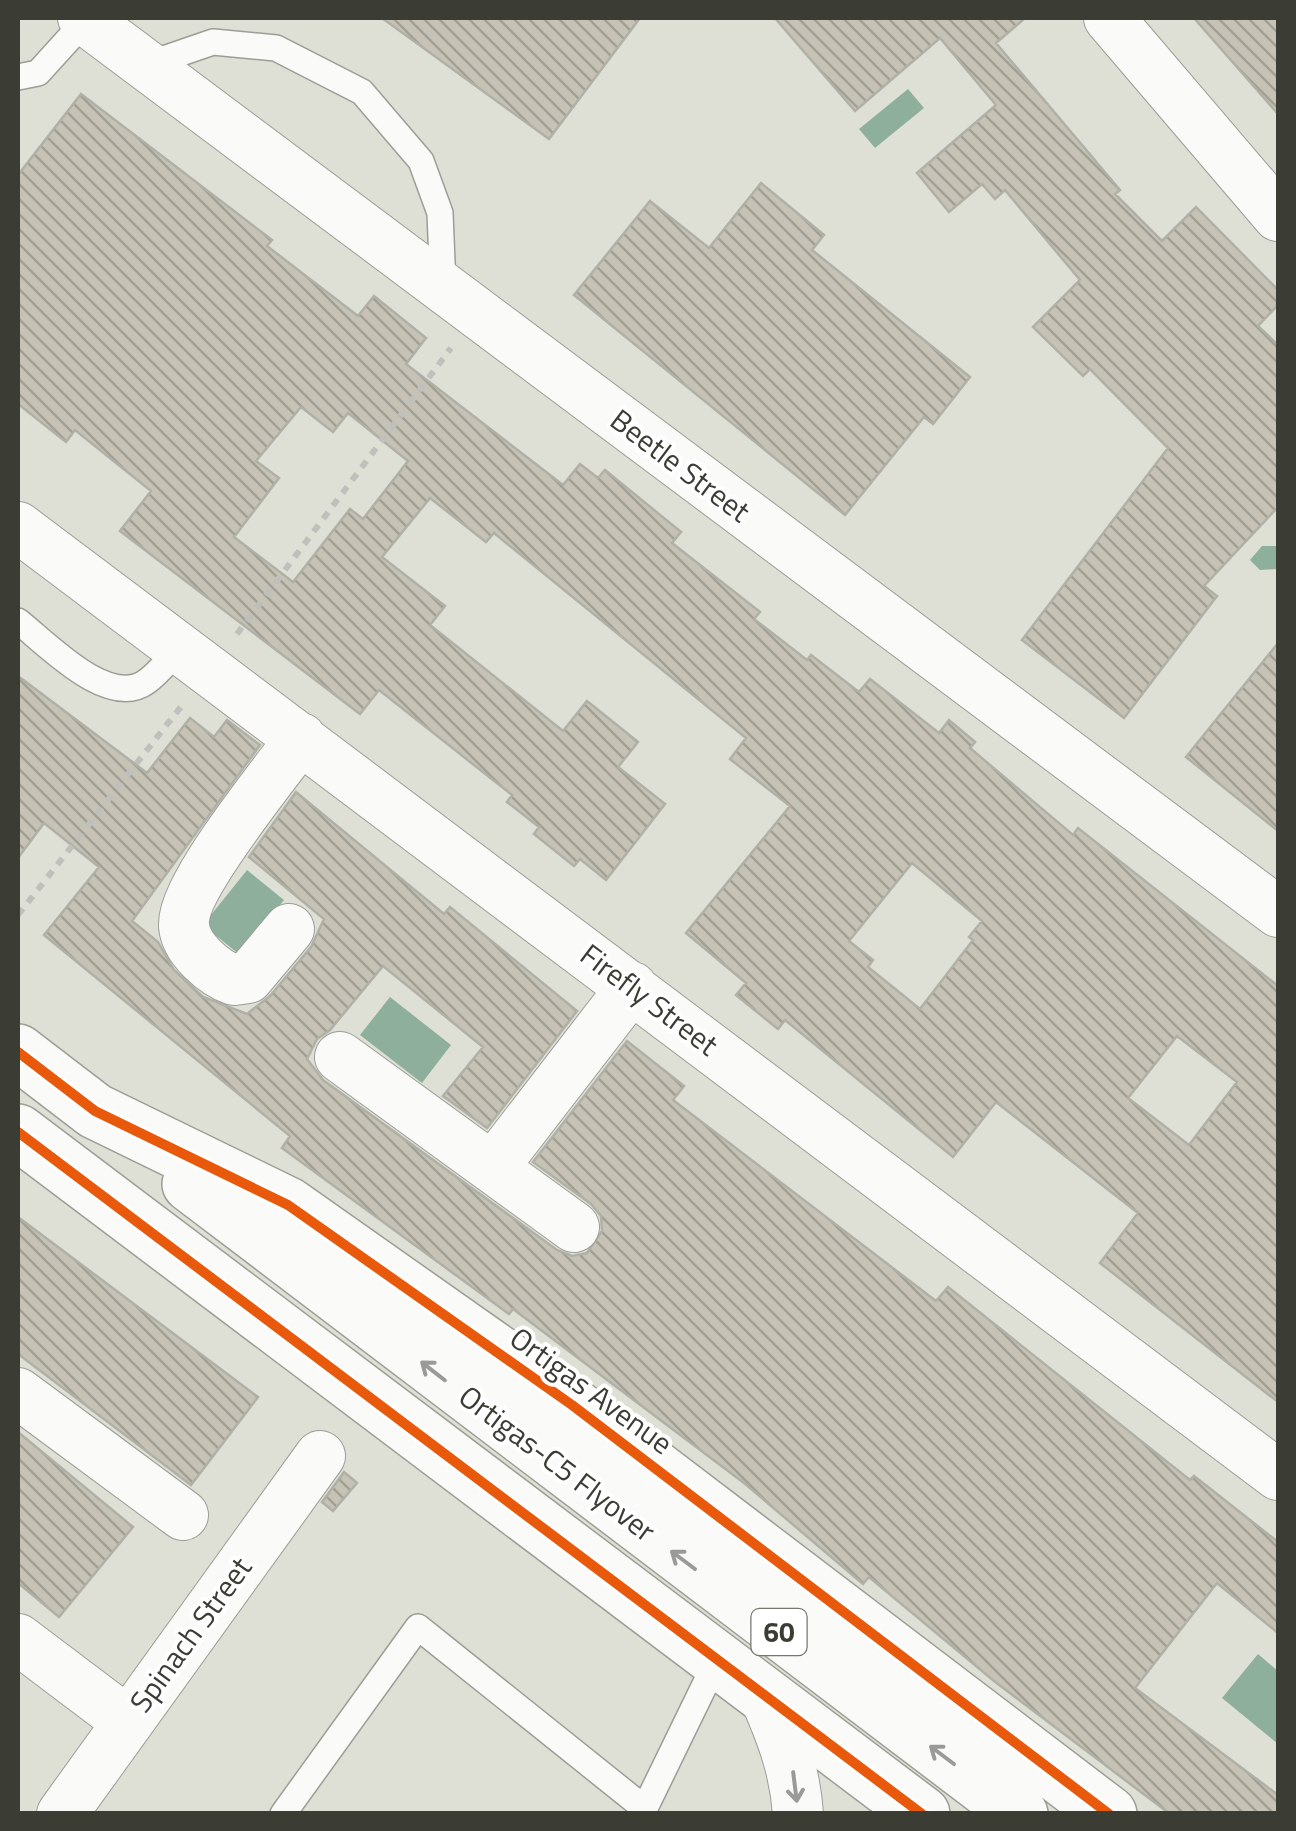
<svg xmlns="http://www.w3.org/2000/svg" width="1296" height="1831" font-family="'Titillium Web',sans-serif">
<style>
.water{fill:#8eaf9c}
.building{fill:url(#building-back-hatch);stroke:#b0b0a7;stroke-width:2.5;fill-rule:evenodd}
.lines{fill:none;stroke-linecap:round;stroke-linejoin:round}
.service-casing{stroke:#9d9d96;stroke-width:28}
.minor-casing{stroke:#9d9d96;stroke-width:52}
.primary-casing{stroke:#9d9d96;stroke-width:58}
.path{stroke:#bfc0bc;stroke-width:6;stroke-dasharray:8 8;stroke-linecap:butt}
.service{stroke:#fafaf9;stroke-width:25}
.minor{stroke:#fafaf9;stroke-width:50}
.primary{stroke:#fafaf9;stroke-width:55}
.cycleway-casing{stroke:#fff;stroke-width:16}
.cycleway{stroke:#e8590c;stroke-width:10}
.oneway{stroke:#9a9b96}
.labels{text-anchor:middle;stroke-width:8;stroke-linejoin:round;paint-order:stroke}
.shield{fill:#fff;stroke:#767671;stroke-width:2.5}
.shield-label{font-size:28px;font-weight:bold;fill:#3b3c34}
.street-label{font-size:30px;fill:#3b3c34;stroke:#fff}
</style>
<defs>
<pattern id="building-back-hatch" width="6" height="6" patternUnits="userSpaceOnUse" patternTransform="scale(2.5)"><rect width="6" height="6" fill="#c6c3b6"/><path d="M-1 5l2 2M0 0l6 6M5-1l2 2" fill="none" stroke="#a2a095"/></pattern>
</defs>
<rect width="100%" height="100%" fill="#dee0d5"/>
<path class="water" d="M 908,89 L 924,108 L 875,148 L 859,129 Z
M 1262,546 L 1278,546 L 1278,569 L 1260,570 L 1250,560 Z
M 247,870 L 284,900 L 240,955 L 203,925 Z
M 390,997 L 451,1045 L 422,1083 L 360,1035 Z
M 1258,1654 L 1278,1671 L 1278,1744 L 1222,1698 Z"/>
<path class="building" d="M 382,18 L 640,18 L 549,139 Z
M 775,18 L 1025,18 L 996,43 L 1120,190 L 1115,194 L 1162,241 L 1196,207 L 1278,290 L 1278,305 L 1258,326 L 1278,345 L 1278,507 L 1204,586 L 1217,596 L 1124,718 L 1022,640 L 1168,448 L 1090,369 L 1083,376 L 1033,327 L 1080,280 L 1005,190 L 995,199 L 982,184 L 949,212 L 917,173 L 996,105 L 940,38 L 855,111 Z
M 1194,18 L 1278,18 L 1278,114 Z
M 81,94 L 272,240 L 267,246 L 358,316 L 374,296 L 426,338 L 406,364 L 563,485 L 580,464 L 598,478 L 605,470 L 681,532 L 672,543 L 760,612 L 754,619 L 807,660 L 811,655 L 859,692 L 870,679 L 939,733 L 949,720 L 975,742 L 970,748 L 1073,835 L 1078,828 L 1278,986 L 1278,1402 L 1100,1263 L 1138,1213 L 996,1102 L 953,1157 L 785,1020 L 778,1029 L 736,995 L 746,983 L 686,933 L 790,806 L 730,759 L 746,738 L 494,533 L 486,542 L 430,498 L 382,557 L 445,606 L 430,625 L 563,731 L 587,701 L 638,742 L 618,767 L 665,804 L 606,880 L 580,859 L 574,866 L 534,834 L 539,827 L 507,802 L 512,795 L 379,690 L 360,714 L 120,531 L 151,491 L 75,430 L 66,442 L 18,404 L 18,175 ZM 301,407 L 333,432 L 348,413 L 408,461 L 363,519 L 350,509 L 293,582 L 234,537 L 279,478 L 256,461 ZM 912,863 L 982,921 L 969,937 L 973,940 L 920,1009 L 868,967 L 873,960 L 849,941 ZM 1177,1036 L 1237,1082 L 1189,1145 L 1128,1098 Z
M 761,183 L 824,235 L 812,250 L 970,377 L 933,424 L 924,417 L 845,515 L 574,295 L 650,201 L 709,248 Z
M 1278,643 L 1278,831 L 1186,757 Z
M 18,676 L 147,773 L 190,718 L 214,737 L 227,720 L 260,745 L 132,921 L 158,942 L 174,970 L 203,997 L 247,1014 L 270,996 L 311,947 L 324,919 L 249,857 L 296,792 L 444,914 L 450,907 L 577,1011 L 487,1128 L 443,1096 L 483,1047 L 383,966 L 330,1030 L 317,1039 L 307,1059 L 323,1080 L 557,1250 L 572,1256 L 587,1253 L 602,1231 L 601,1216 L 591,1204 L 533,1162 L 627,1041 L 684,1086 L 673,1100 L 936,1301 L 948,1287 L 1190,1480 L 1194,1476 L 1278,1542 L 1278,1633 L 1217,1583 L 1135,1688 L 1278,1795 L 1278,1814 L 1170,1814 L 994,1681 L 869,1577 L 863,1584 L 744,1483 L 513,1309 L 509,1314 L 282,1148 L 290,1136 L 44,935 L 99,867 L 44,823 L 18,858 Z
M 18,1217 L 258,1397 L 191,1485 L 18,1354 Z
M 18,1432 L 133,1527 L 59,1617 L 18,1583 Z
M 344,1472 L 357,1483 L 333,1511 L 322,1502 Z"/>
<g class="lines">
<g class="service-casing">
<path id="service" d="M 146,65 L 213,42 L 276,48 L 362,92 L 421,161 L 440,213 L 443,286
M 18,77 L 38,73 L 86,20
M 18,621 C 46,643 108,709 146,682 C 159,673 169,659 180,648
M 283,1814 L 418,1627 L 644,1808
M 642,1814 L 717,1660"/>
</g>
<g class="minor-casing">
<path id="minor" d="M 83,18 L 1278,912
M 1109,18 L 1278,216
M 18,527 L 1278,1475
M 289,929 L 248,978 L 234,980 C 214,973 186,949 184,926 C 181,887 275,774 301,738
M 340,1057 L 574,1227
M 494,1166 L 632,987
M 18,1393 L 183,1515
M 18,1639 L 128,1722
M 765,1697 C 782,1736 795,1770 798,1814
M 62,1814 L 320,1456"/>
</g>
<g class="primary-casing">
<path id="primary" d="M 18,1052 L 95,1111 L 288,1205 L 572,1405 L 1109,1814
M 18,1132 L 922,1814
M 190,1184 L 1020,1814"/>
</g>
<path class="path" d="M 237,634 L 451,348
M 18,915 L 183,704"/>
<use href="#service" class="service"/>
<use href="#minor" class="minor"/>
<use href="#primary" class="primary"/>
<g class="cycleway-casing">
<path id="cycleway" d="M 18,1052 L 95,1111 L 288,1205 L 572,1405 L 1109,1814
M 18,1132 L 922,1814"/>
</g>
<use href="#cycleway" class="cycleway"/>
</g>
<defs><path id="oneway-shaft" d="M-6 0H5M1.5-3L5.5 0L1.5 3" fill="none" stroke-width="1.6" stroke-linecap="round" stroke-linejoin="round" transform="scale(2.5)"/></defs>
<g class="oneway">
<use href="#oneway-shaft" transform="translate(433 1371) rotate(-142)"/>
<use href="#oneway-shaft" transform="translate(683 1560) rotate(-143)"/>
<use href="#oneway-shaft" transform="translate(942 1755) rotate(-143)"/>
<use href="#oneway-shaft" transform="translate(795 1787) rotate(83)"/>
</g>
<g class="labels">
<rect class="shield" x="751.5" y="1609" width="55" height="46" rx="8"/>
<g class="shield-label">
<text x="779" y="1642">60</text>
</g>
<g class="street-label">
<text transform="translate(680 466) rotate(37)" y="10">Beetle Street</text>
<text transform="translate(649 1000) rotate(37)" y="10">Firefly Street</text>
<text transform="translate(591 1391) rotate(36)" y="10">Ortigas Avenue</text>
<text transform="translate(557 1464) rotate(37)" y="10">Ortigas-C5 Flyover</text>
<text transform="translate(191 1635) rotate(-54)" y="10">Spinach Street</text>
</g>
</g>
<rect width="1296" height="1831" fill="none" stroke="#3b3c34" stroke-width="40"/>
</svg>
